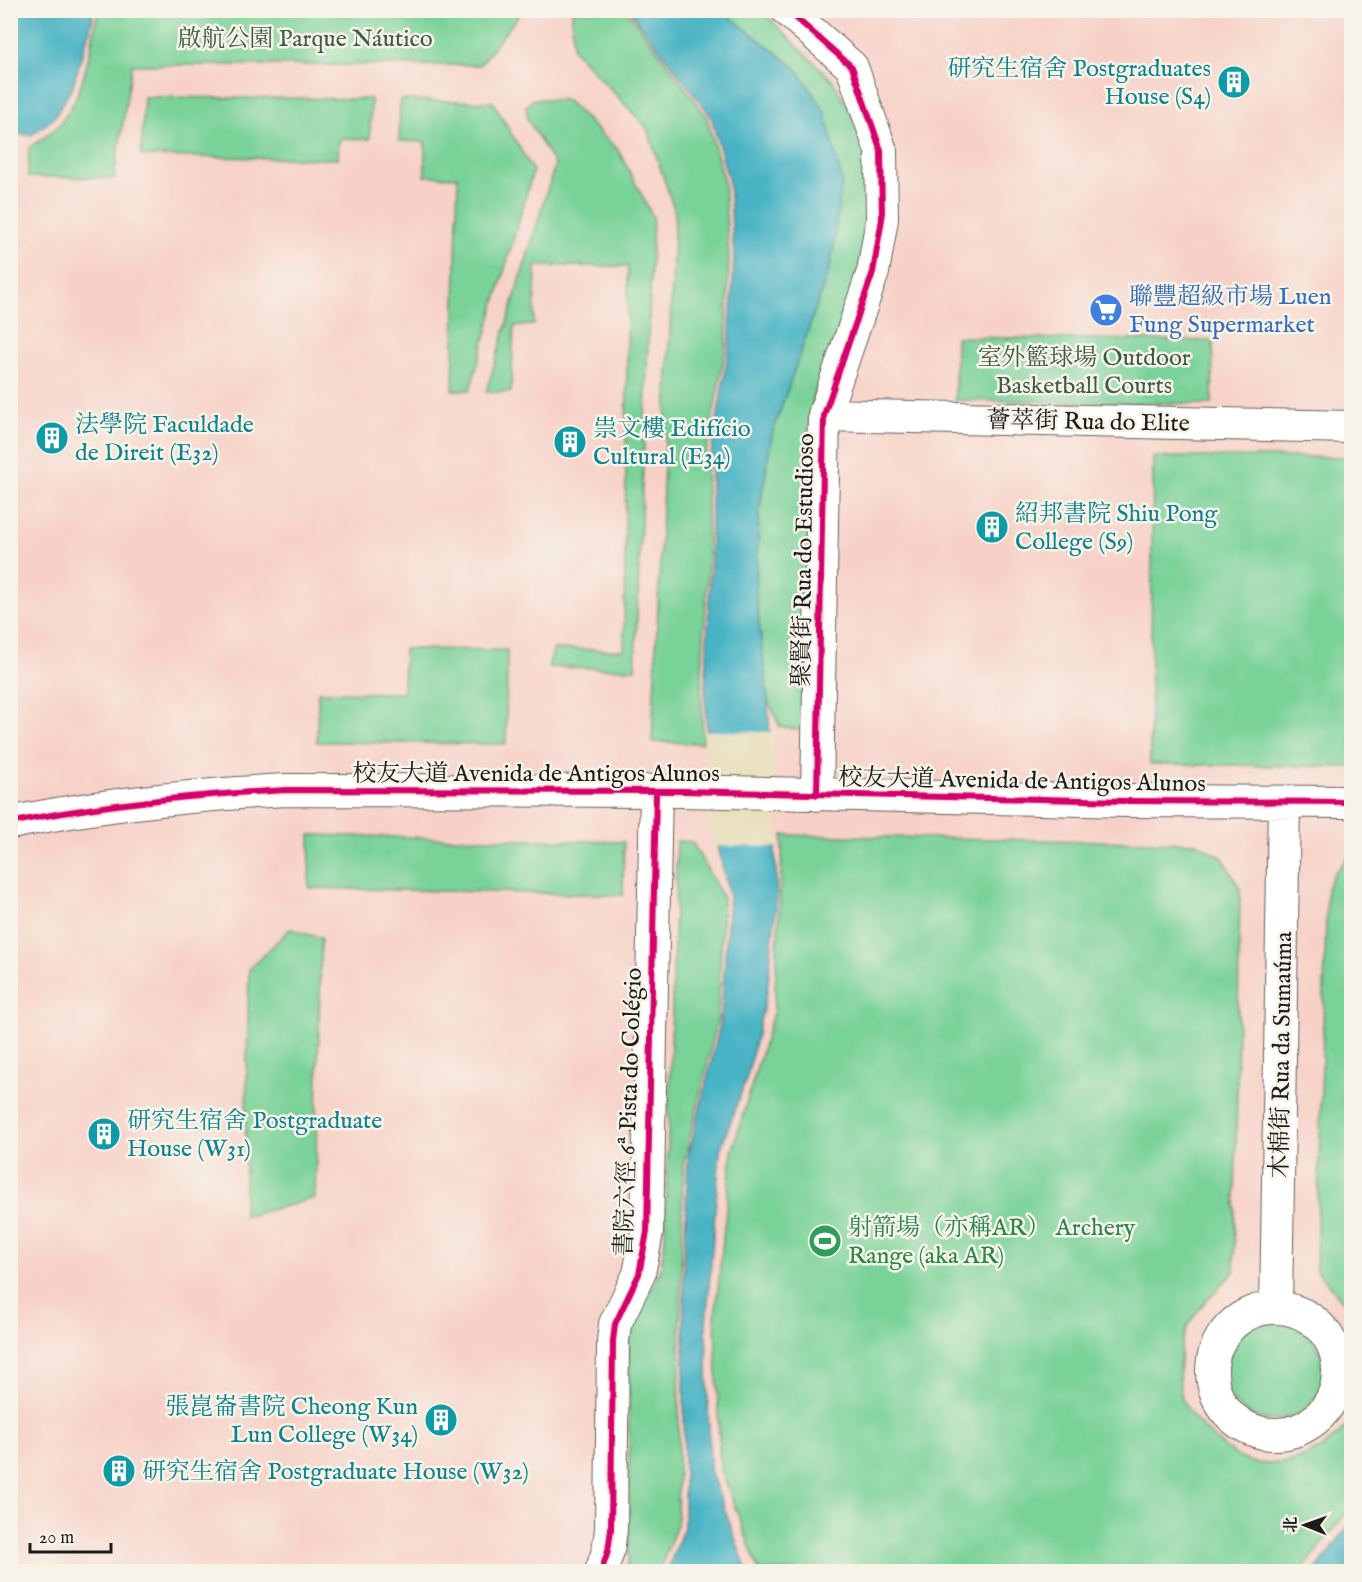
<svg xmlns="http://www.w3.org/2000/svg" width="1362" height="1582" font-family="'IM FELL English','Noto Serif SC',serif">
<style>
.built{fill:#f7d1c8}
.green{fill:#79d298;stroke:#4a775a;stroke-width:1.5}
.water{fill:#49b4c5;stroke:#326870;stroke-width:1.5}
.pier{fill:#e9dfbb}
.lines{fill:none;stroke-linecap:round;stroke-linejoin:round}
.minor-casing{stroke:#646054;stroke-width:34}
.minor{stroke:#fff;stroke-width:32}
.cycleway-casing{stroke:#f7f3e8;stroke-width:10}
.cycleway{stroke:#d6006c;stroke-width:6}
.labels{text-anchor:middle;stroke-width:5;stroke-linejoin:round;paint-order:stroke}
.park-label{font-size:24px;fill:#3d5c47;stroke:#f7f3e8}
.culture-label{font-size:24px;fill:#0d838f;stroke:#f7f3e8;text-anchor:start}
.shop-label{font-size:24px;fill:#366cbe;stroke:#f7f3e8;text-anchor:start}
.street-label{font-size:24px;fill:#1c1c1c;stroke:#f7f3e8}
.leisure-label{font-size:24px;fill:#27864d;stroke:#f7f3e8;text-anchor:start}
</style>
<rect width="100%" height="100%" fill="#f7f3e8"/>
<filter id="ink" filterUnits="userSpaceOnUse"><feTurbulence type="fractalNoise" baseFrequency=".0167" numOctaves="2"/><feDisplacementMap in="SourceGraphic" scale="12" xChannelSelector="R" yChannelSelector="G"/><feConvolveMatrix kernelMatrix="1 2 1 2 8 2 1 2 1" color-interpolation-filters="sRGB"/></filter>
<filter id="wash" filterUnits="userSpaceOnUse"><feTurbulence type="fractalNoise" baseFrequency=".008" numOctaves="4" result="noise"/><feDisplacementMap in="SourceGraphic" scale="24" xChannelSelector="R" yChannelSelector="G"/><feGaussianBlur stdDeviation="1.35" result="paint"/><feColorMatrix in="noise" values="0 0 0 0 0 0 0 0 0 0 0 0 0 0 0 0 0 1.4 0 .05"/><feComposite in="paint" operator="in"/></filter>
<g filter="url(#wash)">
<rect width="100%" height="100%" fill="#e9dfbb"/>
<path class="built" d="M 11,11 L 1351,11 L 1351,1571 L 11,1571 Z"/>
<path class="green" d="M 98,11 L 98,10 L 522,11 L 480,65 L 132,65 L 114,178 L 28,177 L 29,148 C 38,141 51,134 59,125 C 84,96 91,47 98,11 Z
M 572,11 L 625,11 L 635,21 L 707,117 L 724,182 L 729,258 L 726,347 L 706,452 L 708,561 L 701,689 L 703,743 L 652,742 L 675,212 L 647,128 L 573,49 Z
M 722,11 L 762,11 L 833,81 L 862,133 L 872,188 L 868,241 L 835,342 L 814,394 L 809,423 L 808,731 L 780,727 L 768,700 L 756,596 L 759,512 L 772,434 L 831,264 L 797,69 Z
M 144,97 L 371,99 L 370,139 L 339,139 L 338,159 L 141,156 Z
M 534,99 L 566,100 L 618,150 L 653,217 L 635,669 L 548,667 L 554,649 L 624,650 L 628,266 L 536,266 L 534,325 L 514,326 L 511,392 L 486,392 L 555,165 L 528,120 L 526,106 Z
M 400,100 L 493,102 L 533,171 L 470,390 L 453,390 L 458,177 L 425,176 L 425,142 L 399,141 Z
M 956,337 L 1213,341 L 1212,404 L 955,400 Z
M 1153,457 L 1351,457 L 1351,767 L 1150,764 Z
M 404,649 L 507,650 L 506,744 L 317,742 L 318,692 L 403,693 Z
M 310,835 L 624,842 L 623,895 L 309,888 Z
M 783,835 L 1197,843 L 1223,858 L 1240,889 L 1234,1272 C 1218,1290 1193,1310 1185,1333 C 1179,1347 1177,1387 1183,1401 C 1192,1420 1230,1457 1251,1462 C 1290,1470 1327,1451 1351,1421 L 1351,1506 L 1302,1571 L 759,1571 L 720,1467 L 715,1317 L 732,1152 L 774,1010 Z
M 677,841 L 692,842 L 723,898 L 718,1018 L 683,1166 L 677,1525 L 659,1571 L 625,1571 L 629,1560 L 629,1341 L 638,1314 L 660,1271 L 665,1240 Z
M 1351,854 L 1351,1311 L 1316,1270 L 1327,888 L 1334,873 Z
M 290,929 L 321,938 L 315,1198 L 244,1217 L 249,969 Z
M1223 1370a50 50 0 1 1 100 0a50 50 0 1 1-100 0Z"/>
<path class="water" d="M 10,11 L 91,11 L 93,19 L 72,88 L 54,118 L 31,135 L 11,133 Z
M 630,11 L 722,11 L 797,69 L 825,112 L 842,181 L 831,264 L 772,434 L 759,512 L 756,596 L 768,700 L 777,895 L 767,992 L 747,1076 L 720,1150 L 706,1325 L 710,1470 L 747,1571 L 667,1571 L 684,1527 L 684,1265 L 688,1157 L 721,1021 L 729,896 L 711,813 L 705,694 L 711,559 L 711,455 L 729,348 L 734,259 L 729,182 L 711,116 Z
M 1351,1523 L 1351,1563 L 1346,1571 L 1315,1571 Z"/>
<path class="pier" d="M 703,731 L 772,732 L 778,847 L 715,846 L 708,814 Z"/>
</g>
<g filter="url(#ink)">
<g class="lines">
<g class="minor-casing">
<path id="minor" d="M 787,10 L 852,67 L 881,151 L 882,219 L 873,272 L 824,415 L 817,795
M 824,415 L 1352,427
M 10,823 C 100,804 195,795 286,790 L 682,791 L 1126,801 L 1352,802
M1212 1371a63 63 0 1 1 126 0a63 63 0 1 1-126 0Z
M 1276,1308 L 1284,802
M 601,1572 L 608,1551 L 611,1530 L 613,1341 L 615,1324 L 639,1274 L 647,1232 L 656,791"/>
</g>
<use href="#minor" class="minor"/>
<g class="cycleway-casing">
<path id="cycleway" d="M 787,10 L 852,67 L 881,151 L 882,219 L 873,272 L 824,415 L 817,795
M 10,823 C 100,804 195,795 286,790 L 682,791 L 1126,801 L 1352,802
M 601,1572 L 608,1551 L 611,1530 L 613,1341 L 615,1324 L 639,1274 L 647,1232 L 656,791"/>
</g>
<use href="#cycleway" class="cycleway"/>
</g>
</g>
<defs>
<g id="building-disc" transform="scale(1.725)"><circle r="9.5" fill="#0f9aa8" stroke="#f7f3e8"/><path d="M-4-6H4V6H1V3H-1V6H-4ZM-2.5-4.3h1.7v1.8h-1.7ZM.8-4.3h1.7v1.8H.8ZM-2.5-1h1.7V.8h-1.7ZM.8-1h1.7V.8H.8Z" fill="#fff"/></g>
<g id="supermarket-disc" transform="scale(1.725)"><circle r="9.5" fill="#3f7fe0" stroke="#f7f3e8"/><path d="M-6-5.5h2.5l.6 2H6L4.5 2H-2.5L-4.4-4H-6ZM-1.5 3.2a1.3 1.3 0 1 0 .1 0ZM3 3.2a1.3 1.3 0 1 0 .1 0Z" fill="#fff"/></g>
<g id="stadium-disc" transform="scale(1.725)"><circle r="9.5" fill="#2e9e5b" stroke="#f7f3e8"/><path d="M0-5a6.5 5 0 1 0 0 10a6.5 5 0 1 0 0-10ZM-3.5-1.8h7v3.6h-7Z" fill="#fff"/></g>
</defs>
<g fill-rule="evenodd">
<use href="#building-disc" x="1234" y="82"/>
<use href="#supermarket-disc" x="1106" y="310"/>
<use href="#building-disc" x="52" y="438"/>
<use href="#building-disc" x="570" y="442"/>
<use href="#building-disc" x="992" y="527"/>
<use href="#building-disc" x="104" y="1134"/>
<use href="#stadium-disc" x="825" y="1241"/>
<use href="#building-disc" x="441" y="1420"/>
<use href="#building-disc" x="119" y="1471"/>
</g>
<g class="labels">
<g class="park-label">
<text x="305" y="46">啟航公園 Parque Náutico</text>
<text x="1084" y="365">室外籃球場 Outdoor<tspan x="1084" dy="28">Basketball Courts</tspan></text>
</g>
<g class="culture-label">
<text x="1211" y="76" text-anchor="end">研究生宿舍 Postgraduates<tspan x="1211" dy="28">House (S4)</tspan></text>
<text x="75" y="432">法學院 Faculdade<tspan x="75" dy="28">de Direit (E32)</tspan></text>
<text x="593" y="436">祟文樓 Edifício<tspan x="593" dy="28">Cultural (E34)</tspan></text>
<text x="1015" y="521">紹邦書院 Shiu Pong<tspan x="1015" dy="28">College (S9)</tspan></text>
<text x="127" y="1128">研究生宿舍 Postgraduate<tspan x="127" dy="28">House (W31)</tspan></text>
<text x="418" y="1414" text-anchor="end">張崑崙書院 Cheong Kun<tspan x="418" dy="28">Lun College (W34)</tspan></text>
<text x="142" y="1479">研究生宿舍 Postgraduate House (W32)</text>
</g>
<g class="shop-label">
<text x="1129" y="304">聯豐超級市場 Luen<tspan x="1129" dy="28">Fung Supermarket</tspan></text>
</g>
<g class="street-label">
<text transform="translate(1088 421) rotate(1)" y="8">薈萃街 Rua do Elite</text>
<text transform="translate(803 560) rotate(-89)" y="8">聚賢街 Rua do Estudioso</text>
<text x="536" y="781">校友大道 Avenida de Antigos Alunos</text>
<text transform="translate(1022 780) rotate(1)" y="8">校友大道 Avenida de Antigos Alunos</text>
<text transform="translate(1281 1055) rotate(-89)" y="8">木棉街 Rua da Sumaúma</text>
<text transform="translate(628 1112) rotate(-88)" y="8">書院六徑 6ª Pista do Colégio</text>
</g>
<g class="leisure-label">
<text x="848" y="1235">射箭場（亦稱AR） Archery<tspan x="848" dy="28">Range (aka AR)</tspan></text>
</g>
</g>
<rect width="1362" height="1582" fill="none" stroke="#f7f3e8" stroke-width="36"/>
<g transform="translate(1305 1525) rotate(271)" stroke="#f7f3e8" stroke-width="4.5" paint-order="stroke">
<path d="M0-4.5L10 22L0 15L-10 22Z" fill="#1c1c1c"/>
<text y="-9" font-size="16" font-weight="bold" text-anchor="middle" fill="#1c1c1c">北</text>
</g>
<path d="M30 1543v9h81v-9" fill="none" stroke="#1c1c1c" stroke-width="3"/>
<text x="39" y="1543" font-size="18" fill="#1c1c1c" stroke="#f7f3e8" stroke-width="4.5" paint-order="stroke">20 m</text>
</svg>
